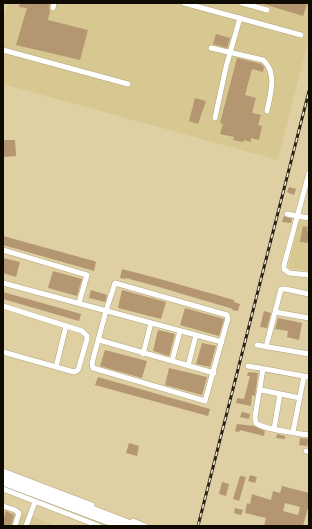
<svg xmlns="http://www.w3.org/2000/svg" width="312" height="529" font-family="'Roboto Serif',serif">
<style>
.built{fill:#d7c791}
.building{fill:#b49670;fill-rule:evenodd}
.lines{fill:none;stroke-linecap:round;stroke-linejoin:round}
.minor-casing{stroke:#b1a477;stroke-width:6}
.highway-casing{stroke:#b1a477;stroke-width:8}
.minor{stroke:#fff;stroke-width:5}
.highway{stroke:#fff;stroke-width:7}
.rail-casing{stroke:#292313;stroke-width:3}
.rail{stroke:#f8f1da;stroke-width:1.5;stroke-dasharray:4.5;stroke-linecap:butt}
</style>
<rect width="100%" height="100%" fill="#ded0a2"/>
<path class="built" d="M 8,3 L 309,3 L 309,38 L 278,160 L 3,84 L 3,20 Z
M 299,221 L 309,222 L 309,271 L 288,268 Z
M 3,503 L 55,526 L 3,526 Z"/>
<path class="building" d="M 20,3 L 50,3 L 49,8 L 50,11 L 48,20 L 88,30 L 80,60 L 16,45 L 27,8 L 19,7 Z
M 260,3 L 305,3 L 307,4 L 303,16 Z
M 216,34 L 230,38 L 227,48 L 213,44 Z
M 237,58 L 261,64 L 264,67 L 263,72 L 252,69 L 245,95 L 256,98 L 252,113 L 261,115 L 258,125 L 262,126 L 259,140 L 251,138 L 251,142 L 244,140 L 243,142 L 233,140 L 234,137 L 220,134 L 223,124 L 220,123 Z
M 195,98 L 206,101 L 198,124 L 189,121 Z
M 3,140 L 15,140 L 16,156 L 3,157 Z
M 289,187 L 296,189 L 294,195 L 287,192 Z
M 284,216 L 292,219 L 291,223 L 282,222 Z
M 303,226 L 308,227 L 307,231 L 309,231 L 309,243 L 300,242 Z
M 3,236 L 94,261 L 96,262 L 94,271 L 3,245 Z
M 3,258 L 20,262 L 16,277 L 3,273 Z
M 122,269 L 160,279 L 234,300 L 234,302 L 240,304 L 238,310 L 237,311 L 232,310 L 233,309 L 159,287 L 126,278 L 126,279 L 120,278 Z
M 53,271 L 82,279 L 77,296 L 48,288 Z
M 91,290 L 107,295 L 105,302 L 89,298 Z
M 122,290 L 166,302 L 161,319 L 118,308 Z
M 3,292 L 81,314 L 79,321 L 3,299 Z
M 185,308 L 224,319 L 219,336 L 180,325 Z
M 264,311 L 271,313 L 267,328 L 260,327 Z
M 278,318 L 302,323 L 299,340 L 287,337 L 288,331 L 275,329 Z
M 158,330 L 175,334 L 169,356 L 153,351 Z
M 202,343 L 216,346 L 210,367 L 196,364 Z
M 105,350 L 147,361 L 142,378 L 100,366 Z
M 169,368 L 207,377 L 202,395 L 165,385 Z
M 248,372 L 258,373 L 255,396 L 252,395 L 251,406 L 236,403 L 237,398 L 244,399 L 250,376 L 247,376 Z
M 98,377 L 210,409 L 208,416 L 95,385 Z
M 242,412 L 250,414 L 249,419 L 240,417 Z
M 237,424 L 254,426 L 265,431 L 264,436 L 240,430 L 239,432 L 235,431 Z
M 277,434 L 285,436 L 285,439 L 276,438 Z
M 300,438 L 309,439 L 309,443 L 308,443 L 307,446 L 299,445 Z
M 129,443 L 139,446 L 137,456 L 126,453 Z
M 250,475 L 257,477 L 255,483 L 248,481 Z
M 240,476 L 246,477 L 239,501 L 233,499 Z
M 222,482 L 229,484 L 226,496 L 219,494 Z
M 282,486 L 309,493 L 309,504 L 303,526 L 264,526 L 266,518 L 245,513 L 247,503 L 250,504 L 252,494 L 271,500 L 273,491 L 280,493 ZM 285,503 L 300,507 L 298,515 L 283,511 Z
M 235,508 L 243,510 L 241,515 L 234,513 Z
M 6,511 L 14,515 L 11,526 L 3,526 L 3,520 Z"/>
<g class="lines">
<g class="minor-casing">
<path id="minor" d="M 184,3 L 301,35
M 242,3 L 267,10
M 53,8 L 54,3
M 211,48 L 263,60 C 278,73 270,95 267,111
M 3,50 L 128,84
M 215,118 L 226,67 L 240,18
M 309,173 L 284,265 L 284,269 L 289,273 L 309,275
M 287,214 L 309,218
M 3,250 L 87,275 L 79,303
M 3,283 L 222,342
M 115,283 L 227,315 L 228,318 L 205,401 L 93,368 L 92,363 L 106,311 Z
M 3,306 L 82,331 L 87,336 L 87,339 L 79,367 L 78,370 L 74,372 L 3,352
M 275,312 L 309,318
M 99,340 L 214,373
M 257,345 L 309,354
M 266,347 L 281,289 L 285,289 L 309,294
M 143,354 L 151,323
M 172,361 L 180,331
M 188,366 L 196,335
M 248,366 L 309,377
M 56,367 L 66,326
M 263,369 L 255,417 L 256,423 C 264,430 297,433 309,435
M 261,390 L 300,398
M 274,429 L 280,394
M 293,432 L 304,376
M 306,451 L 309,452
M 3,471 L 92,505
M 3,489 L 99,526
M 3,506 L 15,510 L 19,513 L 15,526
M 133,521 L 145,526
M 26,526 L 35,502"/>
</g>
<g class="highway-casing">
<path id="highway" d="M 3,475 L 136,526
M 3,482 L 120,526"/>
</g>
<use href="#minor" class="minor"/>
<use href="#highway" class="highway"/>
<g class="rail-casing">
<path id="rail" d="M 198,526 L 309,91"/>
</g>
<use href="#rail" class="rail"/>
</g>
<rect width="312" height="529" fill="none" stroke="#100b00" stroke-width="8"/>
</svg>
